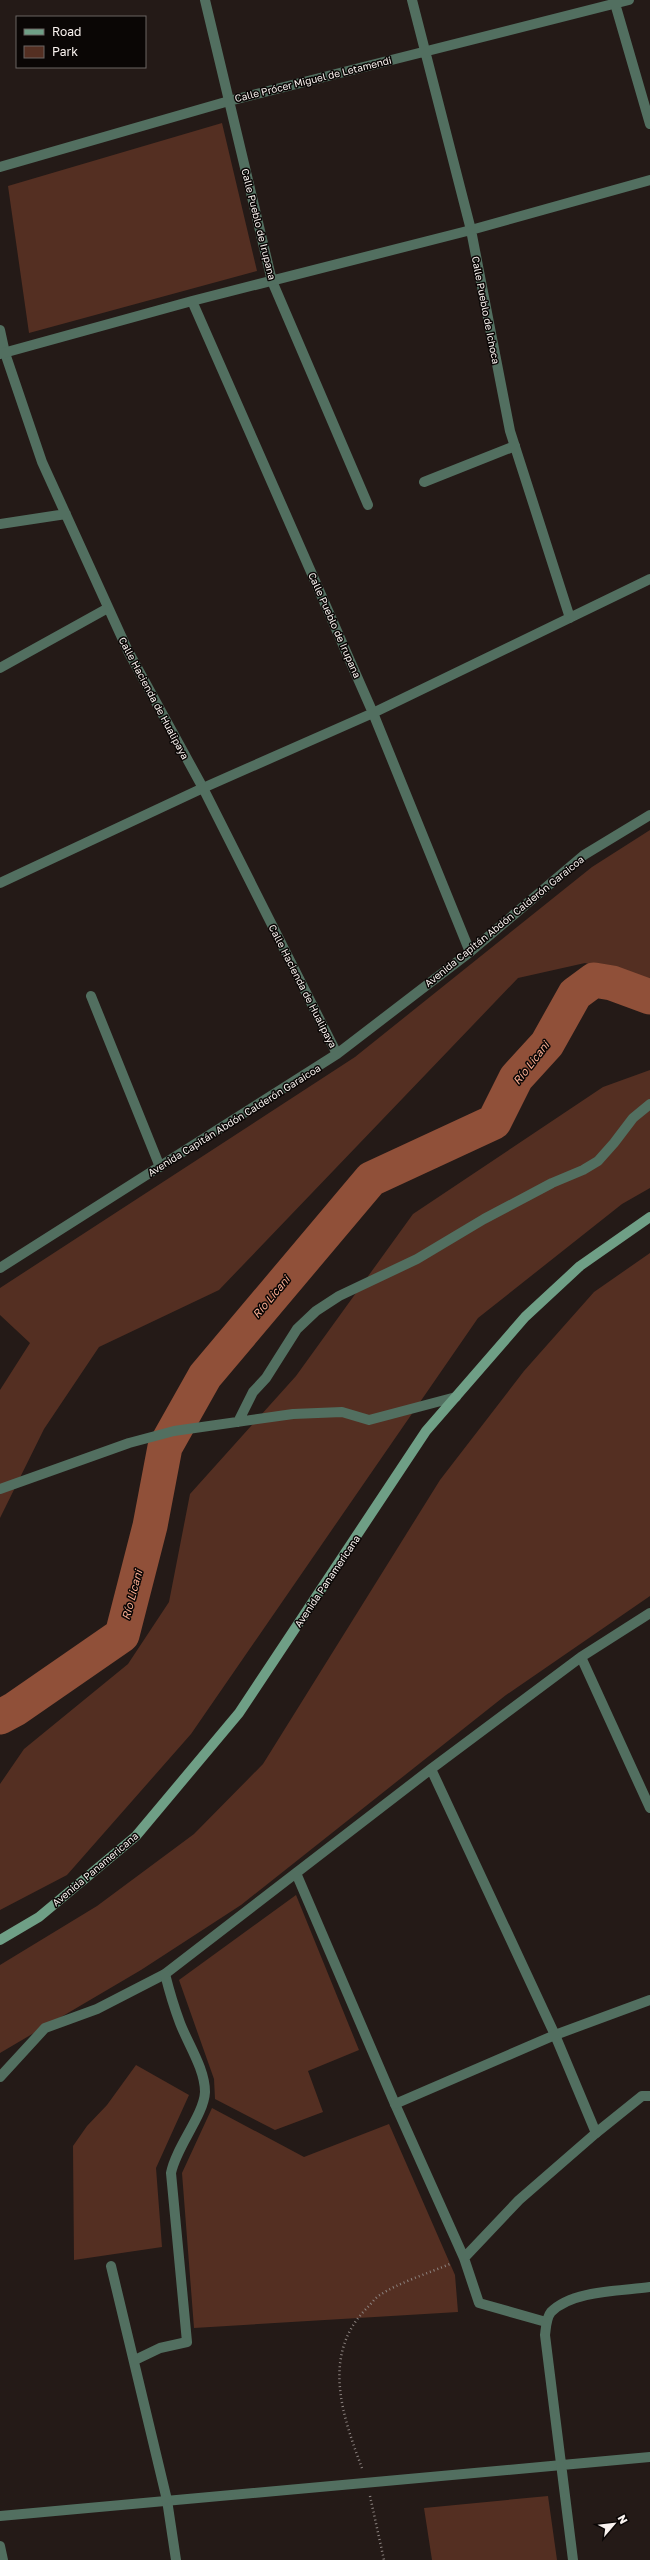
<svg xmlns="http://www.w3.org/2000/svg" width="650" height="2560" font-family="'Golos Text',sans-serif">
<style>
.green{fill:#542f22}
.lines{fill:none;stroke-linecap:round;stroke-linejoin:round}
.river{stroke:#905039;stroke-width:35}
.path{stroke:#8d8481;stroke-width:2.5;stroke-dasharray:1 3;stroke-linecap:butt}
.service{stroke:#526f60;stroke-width:10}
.minor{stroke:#526f60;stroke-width:10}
.tertiary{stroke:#526f60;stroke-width:10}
.secondary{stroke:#6f9f86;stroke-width:10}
.labels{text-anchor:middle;stroke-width:3;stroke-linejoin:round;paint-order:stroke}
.street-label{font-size:10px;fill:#faf3f0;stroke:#0a0605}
.water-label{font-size:11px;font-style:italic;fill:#f8ac91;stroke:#0a0605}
</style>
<rect width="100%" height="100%" fill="#241a17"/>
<path class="green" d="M 222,123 L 257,271 L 29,333 L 8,186 Z
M 650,830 L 650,981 L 585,963 L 518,978 L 219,1290 L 99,1347 L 44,1429 L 0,1518 L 0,1390 L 30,1343 L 0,1315 L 0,1288 L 355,1057 L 592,867 Z
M 650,1070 L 650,1188 L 622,1204 L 478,1318 L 191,1734 L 67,1875 L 0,1910 L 0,1784 L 24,1749 L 128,1664 L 169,1602 L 190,1494 L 296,1376 L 413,1214 L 603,1087 Z
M 650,1253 L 650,1596 L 506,1695 L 241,1905 L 141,1970 L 0,2053 L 0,1965 L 97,1906 L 194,1834 L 263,1764 L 440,1480 L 524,1371 L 594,1292 Z
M 296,1895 L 359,2050 L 308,2071 L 323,2112 L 275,2130 L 215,2099 L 214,2079 L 179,1980 Z
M 136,2065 L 189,2095 L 156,2168 L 162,2247 L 74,2260 L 73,2146 L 87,2126 L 107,2105 Z
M 212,2108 L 304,2157 L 389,2124 L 455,2275 L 458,2312 L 194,2328 L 182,2173 Z
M 548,2496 L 557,2560 L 432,2560 L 424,2508 Z"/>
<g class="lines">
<path class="river" d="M 0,1717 L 15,1709 L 122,1635 L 150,1526 L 165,1447 L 205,1376 L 371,1179 L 494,1122 L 516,1078 L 547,1044 L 575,994 L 594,980 L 612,983 L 650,997"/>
<path class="path" d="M 362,2468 C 342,2415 321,2354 367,2308 C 371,2304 375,2298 380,2295 C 396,2284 431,2272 450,2264
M 370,2496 L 384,2560"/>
<path class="service" d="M 272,281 L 368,505
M 0,330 L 5,353 L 42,462 L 128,651 L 203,788
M 424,482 L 515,446
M 0,524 L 66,514
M 0,668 L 108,608
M 91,996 L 160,1167
M 238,1422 L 253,1392 L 266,1378 L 297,1329 L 316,1311 L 339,1296 L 417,1259 L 484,1219 L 552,1183 L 583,1170 L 598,1161 L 614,1143 L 633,1118 L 650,1104
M 0,1489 L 129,1443 L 174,1431 L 293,1414 L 342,1412 L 369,1420 L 456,1397
M 581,1657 L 650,1808
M 431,1769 L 555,2035
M 296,1873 L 395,2104 L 464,2258 L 479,2303 L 546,2322
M 0,2077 L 45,2028 L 97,2009 L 165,1974 L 431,1769 L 581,1657 L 650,1613
M 464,2258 L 519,2200 L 596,2133
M 0,2516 L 562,2465"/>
<path class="minor" d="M 205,0 L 272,281
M 412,0 L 471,230 L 510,431 L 570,618
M 614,0 L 650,124
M 0,167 L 229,101 L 629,0
M 192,301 L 373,713 L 470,952
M 0,354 L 192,301 L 471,230 L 650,180
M 203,788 L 337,1054
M 0,883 L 203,788 L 373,713 L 650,579
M 0,1268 L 337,1054 L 470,952 L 584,855 L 650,815
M 555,2035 L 596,2133 L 642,2096 L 650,2096
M 395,2104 L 555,2035 L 650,2000
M 111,2266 L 167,2500 L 176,2560
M 135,2360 L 160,2348 L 187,2342 L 171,2173 C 176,2147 204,2115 205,2092 C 205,2069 188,2044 180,2023 C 174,2007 169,1990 165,1974
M 562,2465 L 650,2457
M 573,2560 L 545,2335 C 546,2328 546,2318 551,2312 C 572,2290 622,2291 650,2287"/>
<path class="tertiary" d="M 0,2546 L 3,2560"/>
<path class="secondary" d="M 0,1940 L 39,1917 L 136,1836 L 239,1713 L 426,1431 L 525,1317 L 580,1266 L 650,1217"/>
</g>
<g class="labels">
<g class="street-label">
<text transform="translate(313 79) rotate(-14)" y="4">Calle Prócer Miguel de Letamendi</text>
<text transform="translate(259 224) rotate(76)" y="4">Calle Pueblo de Irupana</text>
<text transform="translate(486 310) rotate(79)" y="4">Calle Pueblo de Ichoca</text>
<text transform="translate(335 625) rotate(66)" y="4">Calle Pueblo de Irupana</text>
<text transform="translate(154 698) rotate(62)" y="4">Calle Hacienda de Hualipaya</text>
<text transform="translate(504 921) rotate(-39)" y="4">Avenida Capitán Abdón Calderón Garaicoa</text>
<text transform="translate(303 986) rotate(63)" y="4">Calle Hacienda de Hualipaya</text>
<text transform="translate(234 1120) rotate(-32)" y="4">Avenida Capitán Abdón Calderón Garaicoa</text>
<text transform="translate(327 1581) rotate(-56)" y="4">Avenida Panamericana</text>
<text transform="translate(95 1869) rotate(-40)" y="4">Avenida Panamericana</text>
</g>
<g class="water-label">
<text transform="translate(531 1063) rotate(-52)" y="4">Río Licani</text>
<text transform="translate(271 1297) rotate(-50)" y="4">Río Licani</text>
<text transform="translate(132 1595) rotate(-75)" y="4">Río Licani</text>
</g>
</g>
<rect x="16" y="16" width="130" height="52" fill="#0a0605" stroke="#6a6563"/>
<rect x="24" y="29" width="20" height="6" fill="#6f9f86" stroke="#6a6563"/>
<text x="52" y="36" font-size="12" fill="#faf3f0">Road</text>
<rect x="24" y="46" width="20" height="12" fill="#542f22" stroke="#6a6563"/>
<text x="52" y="56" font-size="12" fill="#faf3f0">Park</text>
<g transform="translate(614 2524) rotate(62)" stroke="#0a0605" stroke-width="3" paint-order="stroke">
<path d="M0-3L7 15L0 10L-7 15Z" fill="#faf3f0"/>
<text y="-6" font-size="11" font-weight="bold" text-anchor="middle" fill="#faf3f0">N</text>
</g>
</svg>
